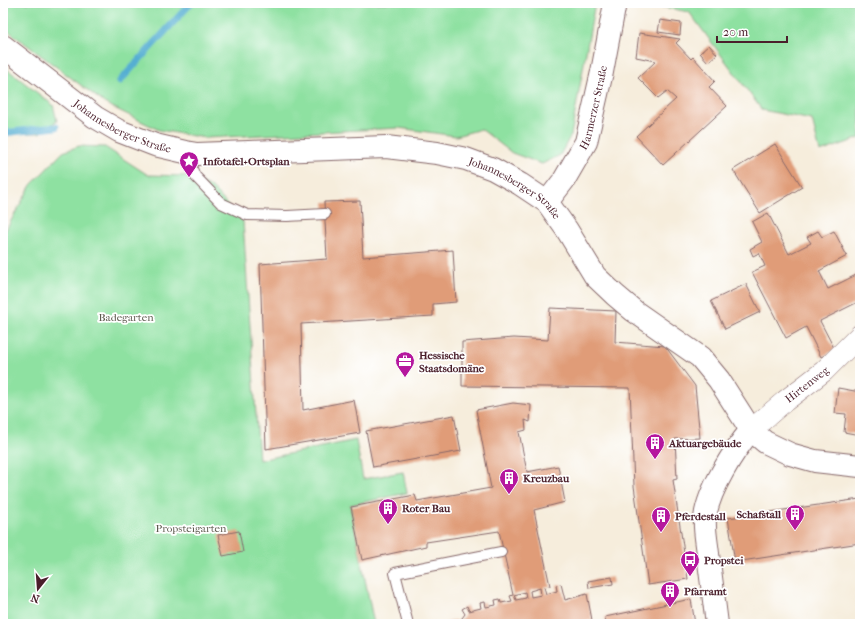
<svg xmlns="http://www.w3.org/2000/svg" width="863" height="627" font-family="'IM FELL French Canon',serif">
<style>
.green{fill:#8ee1a1;stroke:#6c8066}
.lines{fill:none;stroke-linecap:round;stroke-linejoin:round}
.stream{stroke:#55aed2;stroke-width:7}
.building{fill:#e09c78;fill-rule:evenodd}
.service-casing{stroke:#866769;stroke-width:12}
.minor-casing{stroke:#866769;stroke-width:22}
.tertiary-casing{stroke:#866769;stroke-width:24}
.service{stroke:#fff;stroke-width:10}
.minor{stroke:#fff;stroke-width:21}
.tertiary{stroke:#fff;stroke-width:22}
.labels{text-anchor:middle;stroke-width:3.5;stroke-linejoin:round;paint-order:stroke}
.street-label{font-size:11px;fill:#4a1f2b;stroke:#fff}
.poi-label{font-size:11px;font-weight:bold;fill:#4a1f2b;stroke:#fff;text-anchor:start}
.park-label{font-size:11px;fill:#5e594e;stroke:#fff}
</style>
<rect width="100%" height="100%" fill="#fff"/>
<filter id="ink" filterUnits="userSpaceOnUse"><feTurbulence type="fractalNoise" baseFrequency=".025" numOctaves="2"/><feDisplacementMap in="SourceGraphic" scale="8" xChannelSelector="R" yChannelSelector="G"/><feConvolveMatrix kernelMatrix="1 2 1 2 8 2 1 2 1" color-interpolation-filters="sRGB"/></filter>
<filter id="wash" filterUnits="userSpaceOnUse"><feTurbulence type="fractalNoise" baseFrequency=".012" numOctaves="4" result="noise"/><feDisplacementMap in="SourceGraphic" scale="16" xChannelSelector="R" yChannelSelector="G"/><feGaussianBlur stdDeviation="0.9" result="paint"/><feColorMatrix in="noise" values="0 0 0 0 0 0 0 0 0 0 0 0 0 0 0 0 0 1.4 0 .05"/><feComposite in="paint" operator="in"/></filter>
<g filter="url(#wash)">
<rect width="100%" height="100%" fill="#f6eddc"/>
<path class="green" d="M 3,3 L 595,3 L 571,135 L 560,155 L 542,164 L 512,153 L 481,129 L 456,136 L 399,128 L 205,138 L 159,130 L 106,104 L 3,27 Z
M 641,3 L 860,3 L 860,138 L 820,152 L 812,120 L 762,110 L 689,12 Z
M 3,66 L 53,105 L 57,121 L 40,133 L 3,133 Z
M 79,146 L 105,147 L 148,175 L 189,176 L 211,187 L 243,221 L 259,460 L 356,440 L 363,479 L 403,472 L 407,493 L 350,505 L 374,624 L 3,624 L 3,235 L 31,185 L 63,152 Z"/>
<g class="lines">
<path class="stream" d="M 120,81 L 191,3
M 3,133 L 56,127"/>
</g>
<g id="blocks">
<path class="building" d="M 660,20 L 681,23 L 680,35 L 658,32 Z
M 639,33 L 680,39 L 676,43 L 691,59 L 693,57 L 715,81 L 709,87 L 727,106 L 663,165 L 636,136 L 676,99 L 667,91 L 658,98 L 638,78 L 656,61 L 636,57 Z
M 709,45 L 717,54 L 708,62 L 700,53 Z
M 775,144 L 802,187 L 760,213 L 733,170 Z
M 360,201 L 363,257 L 453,250 L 456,302 L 433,304 L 433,316 L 301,324 L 303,410 L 354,400 L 360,433 L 266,449 L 260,264 L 327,259 L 324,202 Z
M 768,213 L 789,254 L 811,243 L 807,237 L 818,231 L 822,237 L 834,231 L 847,256 L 819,271 L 828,289 L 860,273 L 860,301 L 820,321 L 835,350 L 821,357 L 806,327 L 786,338 L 752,272 L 765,266 L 759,253 L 753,256 L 750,249 L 762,242 L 752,222 Z
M 746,284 L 760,312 L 725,329 L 711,301 Z
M 550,308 L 616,311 L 615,342 L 665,346 L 695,386 L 700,438 L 675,439 L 677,479 L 673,480 L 688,579 L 648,585 L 634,486 L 630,388 L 462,386 L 462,342 L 514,338 L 548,340 Z
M 838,388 L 860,392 L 860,435 L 844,432 L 846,414 L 835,413 Z
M 513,403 L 531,405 L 530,422 L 525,420 L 526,430 L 519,432 L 527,472 L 558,466 L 565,502 L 534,510 L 550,586 L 544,587 L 546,594 L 557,591 L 556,585 L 561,584 L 565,600 L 587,594 L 592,620 L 573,624 L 442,624 L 455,620 L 459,622 L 465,614 L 462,609 L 467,606 L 469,611 L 481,608 L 480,603 L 485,602 L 486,607 L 496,605 L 495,600 L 500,599 L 501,603 L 512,601 L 510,596 L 513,595 L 499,531 L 426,542 L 426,546 L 362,560 L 351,507 L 415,495 L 417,501 L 491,488 L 476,410 ZM 540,588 L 541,595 L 531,597 L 530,591 ZM 525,592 L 526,598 L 516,600 L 514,595 Z
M 454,415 L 461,451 L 373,467 L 366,431 Z
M 860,499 L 860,543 L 735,562 L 728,518 Z
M 239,531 L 243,552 L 223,556 L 218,535 Z
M 612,577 L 613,584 L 589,588 L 588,581 Z
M 691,599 L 695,624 L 606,624 L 605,617 Z"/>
</g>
</g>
<g filter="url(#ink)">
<use href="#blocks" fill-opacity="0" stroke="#866769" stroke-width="1"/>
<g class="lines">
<g class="service-casing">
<path id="service" d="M 185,152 L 195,176 L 221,203 L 247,215 L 287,216 L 325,214
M 408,624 L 395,573 L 501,552"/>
</g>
<g class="minor-casing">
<g id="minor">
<path id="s1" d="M 751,430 L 785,401 L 824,371 L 860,335"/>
</g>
</g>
<g class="tertiary-casing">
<g id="tertiary">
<path id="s2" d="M 3,46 L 95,117 L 119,131 L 155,145 L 185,152 L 197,154 L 386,147 L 437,153 L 466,159 L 493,169 L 520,184 L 547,202 L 567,230 L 595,276 L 615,295 L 634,311 L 700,357 L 719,380 L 751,430 L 765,442 L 790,454 L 815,461 L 860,466"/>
<path id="s3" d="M 547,202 L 564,180 L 586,142 L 602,72 L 615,3"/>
<path d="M 717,624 C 714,601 711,578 708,554 C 707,543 704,530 705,518 C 708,491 734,450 751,430"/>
</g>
</g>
<use href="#service" class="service"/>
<use href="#minor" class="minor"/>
<use href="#tertiary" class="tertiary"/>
</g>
</g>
<defs>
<g id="sight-pin" transform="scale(1)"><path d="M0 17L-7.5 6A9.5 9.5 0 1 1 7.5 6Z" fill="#b5179e" stroke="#fff"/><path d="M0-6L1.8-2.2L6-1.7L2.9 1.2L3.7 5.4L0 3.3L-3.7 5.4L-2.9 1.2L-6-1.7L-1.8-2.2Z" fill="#fff"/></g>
<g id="office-pin" transform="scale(1)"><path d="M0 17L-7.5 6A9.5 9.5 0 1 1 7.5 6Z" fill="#b5179e" stroke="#fff"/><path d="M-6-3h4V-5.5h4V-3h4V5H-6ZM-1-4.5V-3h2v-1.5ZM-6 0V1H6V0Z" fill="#fff"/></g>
<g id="building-pin" transform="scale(1)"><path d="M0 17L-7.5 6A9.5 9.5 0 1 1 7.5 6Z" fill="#b5179e" stroke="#fff"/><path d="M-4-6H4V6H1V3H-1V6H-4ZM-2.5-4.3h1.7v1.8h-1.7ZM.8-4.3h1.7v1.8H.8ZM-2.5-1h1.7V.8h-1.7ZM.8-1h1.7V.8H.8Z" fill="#fff"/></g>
<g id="bus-pin" transform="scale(1)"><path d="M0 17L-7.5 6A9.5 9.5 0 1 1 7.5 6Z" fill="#b5179e" stroke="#fff"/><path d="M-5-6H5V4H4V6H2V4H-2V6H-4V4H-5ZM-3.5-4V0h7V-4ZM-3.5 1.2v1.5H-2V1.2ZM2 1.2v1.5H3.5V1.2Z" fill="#fff"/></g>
</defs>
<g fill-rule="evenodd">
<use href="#sight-pin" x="189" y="161"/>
<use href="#office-pin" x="405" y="361"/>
<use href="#building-pin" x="655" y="443"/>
<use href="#building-pin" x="509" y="478"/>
<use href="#building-pin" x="388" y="508"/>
<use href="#building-pin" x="795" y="514"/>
<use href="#building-pin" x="661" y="516"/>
<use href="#bus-pin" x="690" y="560"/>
<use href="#building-pin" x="670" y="591"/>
</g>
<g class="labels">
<g class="street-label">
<text dy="4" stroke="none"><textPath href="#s3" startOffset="107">Harmerzer Straße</textPath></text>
<text dy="4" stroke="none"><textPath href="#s2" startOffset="145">Johannesberger Straße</textPath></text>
<text dy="4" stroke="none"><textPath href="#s2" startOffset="553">Johannesberger Straße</textPath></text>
<text dy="4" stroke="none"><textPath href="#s1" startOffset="72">Hirtenweg</textPath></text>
</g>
<g class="poi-label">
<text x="203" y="165">Infotafel+Ortsplan</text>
<text x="419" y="359">Hessische<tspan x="419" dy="13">Staatsdomäne</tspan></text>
<text x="669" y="447">Aktuargebäude</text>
<text x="523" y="482">Kreuzbau</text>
<text x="402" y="512">Roter Bau</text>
<text x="781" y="518" text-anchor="end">Schafstall</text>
<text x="675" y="520">Pferdestall</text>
<text x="704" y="564">Propstei</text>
<text x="684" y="595">Pfarramt</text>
</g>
<g class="park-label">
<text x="126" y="321">Badegarten</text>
<text x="191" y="532">Propsteigarten</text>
</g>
</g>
<rect width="863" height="627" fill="none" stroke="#fff" stroke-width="16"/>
<g transform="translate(38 589) rotate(197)" stroke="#ffffff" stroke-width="3" paint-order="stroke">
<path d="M0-3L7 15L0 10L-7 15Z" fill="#4a1f2b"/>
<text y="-6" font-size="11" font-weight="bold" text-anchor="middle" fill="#4a1f2b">N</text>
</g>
<path d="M717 36v6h70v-6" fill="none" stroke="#4a1f2b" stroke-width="2"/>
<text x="723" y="36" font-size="12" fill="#4a1f2b" stroke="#ffffff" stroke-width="3" paint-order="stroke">20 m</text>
</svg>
